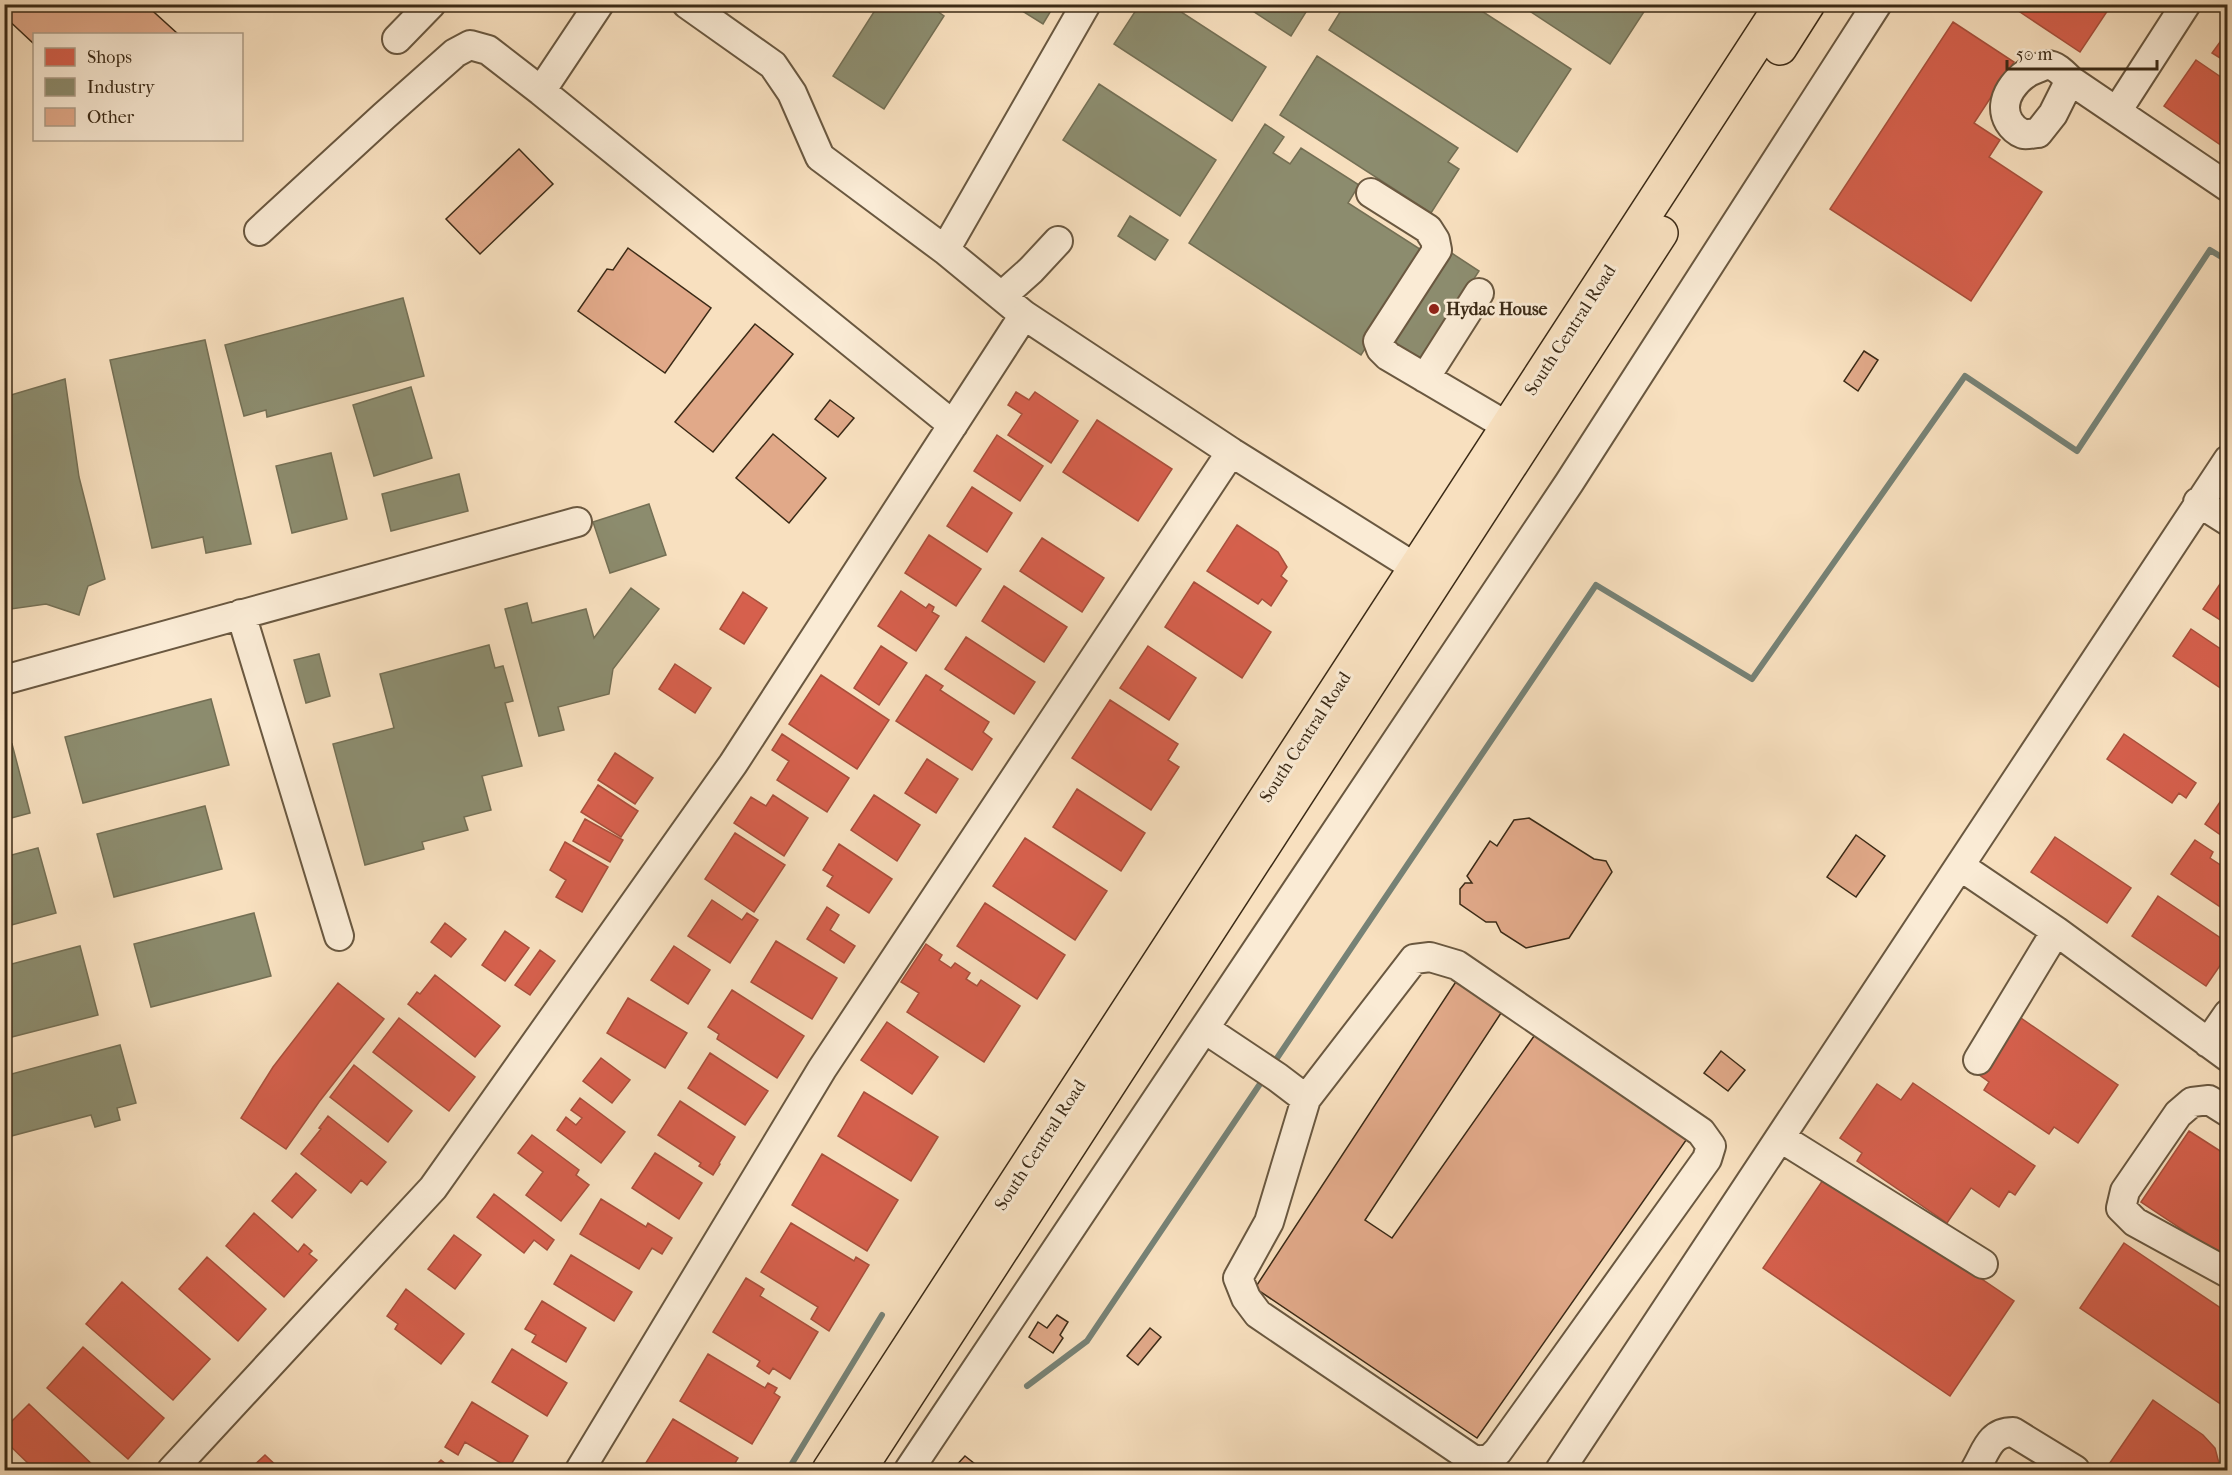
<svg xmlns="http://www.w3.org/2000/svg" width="2232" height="1475" font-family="'IM FELL French Canon',serif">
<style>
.shops{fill:#d6604d;stroke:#a8503c;stroke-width:1.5}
.industry{fill:#8c8c6e;stroke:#746f54;stroke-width:1.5}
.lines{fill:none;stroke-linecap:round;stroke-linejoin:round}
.stream{stroke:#768276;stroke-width:6}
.building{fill:#e1a989;stroke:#3b2a16;stroke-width:1.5}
.minor-casing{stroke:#6a5840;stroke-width:32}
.major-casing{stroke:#3b2a16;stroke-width:36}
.minor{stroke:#faebd5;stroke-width:28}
.major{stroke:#f8e0bf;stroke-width:33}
.poi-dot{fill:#8f2418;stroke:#faebd5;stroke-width:2}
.labels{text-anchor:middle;stroke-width:6;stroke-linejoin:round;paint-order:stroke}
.poi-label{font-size:18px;font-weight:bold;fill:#3b2a16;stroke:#faebd5;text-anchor:start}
.street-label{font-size:18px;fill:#3b2a16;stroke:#faebd5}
</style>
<rect width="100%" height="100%" fill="#f8e0bf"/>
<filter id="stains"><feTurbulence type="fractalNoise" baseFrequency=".00333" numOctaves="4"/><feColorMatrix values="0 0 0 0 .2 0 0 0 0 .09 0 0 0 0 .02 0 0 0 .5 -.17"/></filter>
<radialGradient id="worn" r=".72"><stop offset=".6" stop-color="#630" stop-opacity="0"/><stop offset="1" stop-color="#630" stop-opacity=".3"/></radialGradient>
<path class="shops" d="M 2008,4 L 2112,4 L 2080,52 Z
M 1953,22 L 2014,62 L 1974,123 L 2000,140 L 1989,157 L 2042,192 L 1971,301 L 1830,209 Z
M 2228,31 L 2228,63 L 2212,53 Z
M 2196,60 L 2228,82 L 2228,150 L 2164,106 Z
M 1016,392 L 1029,400 L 1035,392 L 1078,421 L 1051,463 L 1008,435 L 1022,414 L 1008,405 Z
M 1097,420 L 1172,469 L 1138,521 L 1063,472 Z
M 997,435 L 1043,466 L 1020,501 L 974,471 Z
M 972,487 L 1012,513 L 987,552 L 947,526 Z
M 1237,525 L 1278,552 L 1287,567 L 1281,576 L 1287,581 L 1271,606 L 1262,599 L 1258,604 L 1207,571 Z
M 929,535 L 981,569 L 956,606 L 905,573 Z
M 1042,538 L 1104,578 L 1082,612 L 1020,571 Z
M 2224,578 L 2228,581 L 2228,625 L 2203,609 Z
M 1194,582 L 1271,632 L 1242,678 L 1165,627 Z
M 1004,586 L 1067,627 L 1044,662 L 982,621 Z
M 901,591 L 926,608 L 929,604 L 934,607 L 932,612 L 939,616 L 916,651 L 878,626 Z
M 743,592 L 767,608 L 744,644 L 720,629 Z
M 2191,629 L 2228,654 L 2228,693 L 2173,656 Z
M 966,637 L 1035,682 L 1014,714 L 945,669 Z
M 881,646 L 907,663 L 879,705 L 854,688 Z
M 1148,646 L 1196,678 L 1169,720 L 1120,688 Z
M 675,664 L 711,688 L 695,713 L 659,689 Z
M 821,675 L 889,720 L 857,769 L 789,724 Z
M 926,675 L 943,686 L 940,690 L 989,722 L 983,732 L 992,739 L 972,770 L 896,721 Z
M 1110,700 L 1178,744 L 1168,760 L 1179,767 L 1151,810 L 1072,758 Z
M 782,734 L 849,778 L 827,812 L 777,780 L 789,761 L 772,750 Z
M 2124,734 L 2196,783 L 2186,798 L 2179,793 L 2172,803 L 2107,759 Z
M 615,753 L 653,778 L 635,804 L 598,780 Z
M 927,759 L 958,779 L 936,813 L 905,793 Z
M 598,785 L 638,811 L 621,837 L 581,812 Z
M 1077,789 L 1145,833 L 1121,871 L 1053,827 Z
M 773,795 L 808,818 L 784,856 L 734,823 L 751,797 L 766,806 Z
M 874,795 L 920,825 L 897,861 L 851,830 Z
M 2222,799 L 2228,803 L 2228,840 L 2205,824 Z
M 585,819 L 623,840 L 610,862 L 573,841 Z
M 735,833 L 785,865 L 754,912 L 705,879 Z
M 2055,837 L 2131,888 L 2107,923 L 2031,872 Z
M 1025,838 L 1107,891 L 1075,940 L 993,886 Z
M 2195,840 L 2213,852 L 2210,858 L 2228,870 L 2228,912 L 2171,874 Z
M 565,842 L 608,867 L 582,912 L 556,897 L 566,880 L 550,870 Z
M 839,844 L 892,879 L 869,913 L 827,886 L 833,876 L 823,870 Z
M 2158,896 L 2228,943 L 2228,954 L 2206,986 L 2132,936 Z
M 712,900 L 742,920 L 747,913 L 758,920 L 730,963 L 688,936 Z
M 985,903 L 1065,955 L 1037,999 L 957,946 Z
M 827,907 L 839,915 L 830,930 L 855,946 L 844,963 L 807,939 Z
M 445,923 L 466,939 L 451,957 L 431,942 Z
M 505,931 L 529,948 L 505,981 L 482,965 Z
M 776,941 L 837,978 L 812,1019 L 751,982 Z
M 926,944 L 942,955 L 939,960 L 951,968 L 955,963 L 970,973 L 966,979 L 977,986 L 981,980 L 1020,1006 L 984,1062 L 907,1012 L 919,993 L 901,982 Z
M 674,946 L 710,970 L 688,1004 L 651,980 Z
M 540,950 L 555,961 L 530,995 L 515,985 Z
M 435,975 L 500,1026 L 475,1057 L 408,1004 L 417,992 L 420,994 Z
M 338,983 L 384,1019 L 319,1102 L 286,1149 L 241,1118 L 273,1067 Z
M 732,990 L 804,1036 L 777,1078 L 717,1039 L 719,1034 L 708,1027 Z
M 628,998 L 687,1033 L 665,1068 L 607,1033 Z
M 2018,1016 L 2118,1085 L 2078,1143 L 2054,1127 L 2049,1134 L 1984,1090 L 1989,1082 L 1978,1074 Z
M 399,1018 L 475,1077 L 449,1111 L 373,1052 Z
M 887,1022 L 938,1057 L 912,1094 L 861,1060 Z
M 710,1053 L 768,1091 L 745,1125 L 688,1088 Z
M 601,1058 L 630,1080 L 612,1103 L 583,1081 Z
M 354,1065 L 412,1111 L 388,1142 L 330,1097 Z
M 1913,1083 L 2035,1166 L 2015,1195 L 2009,1191 L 1999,1207 L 1971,1188 L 1947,1223 L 1857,1161 L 1862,1153 L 1840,1138 L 1877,1084 L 1901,1100 Z
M 864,1092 L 938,1137 L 911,1181 L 838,1136 Z
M 580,1098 L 625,1132 L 601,1163 L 557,1130 L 566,1117 L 576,1125 L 582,1118 L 571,1110 Z
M 680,1101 L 735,1137 L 719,1163 L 720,1164 L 713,1175 L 699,1166 L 701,1163 L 658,1135 Z
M 328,1116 L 386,1162 L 367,1185 L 361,1180 L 351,1193 L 301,1154 L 321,1129 L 319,1128 Z
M 2189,1131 L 2228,1156 L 2228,1260 L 2141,1202 Z
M 532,1135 L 579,1170 L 576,1175 L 589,1185 L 561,1221 L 526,1195 L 543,1172 L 518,1153 Z
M 655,1153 L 702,1183 L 679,1219 L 632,1188 Z
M 822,1154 L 898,1200 L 867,1251 L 792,1205 Z
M 296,1173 L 316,1190 L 292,1218 L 272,1201 Z
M 1827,1174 L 2014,1301 L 1950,1396 L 1763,1268 Z
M 494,1194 L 554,1240 L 547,1250 L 534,1240 L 524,1253 L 477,1217 Z
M 601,1199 L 646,1227 L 648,1223 L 672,1238 L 662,1254 L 652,1248 L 639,1269 L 580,1234 Z
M 254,1213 L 298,1252 L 304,1244 L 312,1251 L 309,1254 L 317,1260 L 284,1297 L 226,1246 Z
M 791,1223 L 854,1261 L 856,1257 L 869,1265 L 829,1331 L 811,1319 L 818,1307 L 761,1272 Z
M 454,1235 L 481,1255 L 455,1289 L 428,1269 Z
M 2124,1243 L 2228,1313 L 2228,1409 L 2080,1308 Z
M 571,1255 L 632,1292 L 614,1321 L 554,1284 Z
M 207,1257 L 266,1309 L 238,1341 L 179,1289 Z
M 746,1278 L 764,1289 L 760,1296 L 818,1332 L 790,1379 L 773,1368 L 769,1374 L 757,1366 L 760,1361 L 713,1332 Z
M 122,1282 L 210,1359 L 173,1400 L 86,1324 Z
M 406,1289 L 464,1334 L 441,1364 L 395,1329 L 398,1324 L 387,1316 Z
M 542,1301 L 586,1328 L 566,1362 L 532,1342 L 536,1335 L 525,1329 Z
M 83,1347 L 164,1418 L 128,1459 L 47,1388 Z
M 512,1349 L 567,1383 L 547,1416 L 492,1382 Z
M 708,1354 L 765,1388 L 768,1383 L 777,1388 L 774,1393 L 780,1397 L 752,1444 L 680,1401 Z
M 2153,1400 L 2203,1435 L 2215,1448 L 2220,1467 L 2217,1470 L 2105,1470 Z
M 472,1402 L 528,1436 L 509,1468 L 465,1442 L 458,1455 L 445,1447 Z
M 29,1404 L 98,1470 L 35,1470 L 4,1440 L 4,1429 Z
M 673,1419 L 738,1458 L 731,1470 L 651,1470 L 644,1466 Z
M 265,1455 L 281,1470 L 249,1470 Z
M 441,1460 L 453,1470 L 431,1470 Z"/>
<path class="industry" d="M 879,4 L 927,4 L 944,16 L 884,109 L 833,76 Z
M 1011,4 L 1055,4 L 1043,24 Z
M 1140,4 L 1169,4 L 1266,67 L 1232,121 L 1114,44 Z
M 1242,4 L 1311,4 L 1291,36 Z
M 1345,4 L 1471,4 L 1571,69 L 1517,152 L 1329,30 Z
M 1519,4 L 1649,4 L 1610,64 Z
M 1317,56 L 1458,148 L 1448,162 L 1459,169 L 1431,213 L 1280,115 Z
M 1099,84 L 1216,160 L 1180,216 L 1063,140 Z
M 1265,124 L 1284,137 L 1273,153 L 1290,164 L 1301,148 L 1359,185 L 1348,203 L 1426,253 L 1361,355 L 1189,243 Z
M 1130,216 L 1168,240 L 1155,260 L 1118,236 Z
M 1450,252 L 1479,271 L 1419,364 L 1390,346 Z
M 403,298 L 424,376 L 267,417 L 266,410 L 244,416 L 225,345 Z
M 205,340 L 251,544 L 206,553 L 203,537 L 152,548 L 110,360 Z
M 65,379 L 79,477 L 105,579 L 88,586 L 79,615 L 46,604 L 4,610 L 4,397 Z
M 411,387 L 432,458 L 374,476 L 353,405 Z
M 331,453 L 347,519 L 292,533 L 276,466 Z
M 459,474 L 468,511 L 391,531 L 382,494 Z
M 649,504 L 666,555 L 610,573 L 593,522 Z
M 631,588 L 659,609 L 613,669 L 609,694 L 558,707 L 564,730 L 539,736 L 505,609 L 527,603 L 532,623 L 586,609 L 594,638 Z
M 489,645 L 495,668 L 503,666 L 513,701 L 505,703 L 522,766 L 482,776 L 491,810 L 464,817 L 468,830 L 422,842 L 424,849 L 365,865 L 333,744 L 394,728 L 380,674 Z
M 319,654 L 330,696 L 306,703 L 294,660 Z
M 211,699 L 229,765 L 83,803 L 65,737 Z
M 12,744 L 30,813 L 4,820 L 4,746 Z
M 205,806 L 222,869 L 114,897 L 97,834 Z
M 38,848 L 56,913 L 4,927 L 4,857 Z
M 254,913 L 271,976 L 151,1007 L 134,944 Z
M 80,946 L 98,1015 L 4,1039 L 4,966 Z
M 120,1045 L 136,1103 L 117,1108 L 120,1120 L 95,1127 L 91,1115 L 4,1138 L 4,1076 Z"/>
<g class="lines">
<path class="stream" d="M 1273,1064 L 1596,585 L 1752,679 L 1965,376 L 2077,451 L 2210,250 L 2228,261
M 1027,1386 L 1087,1341 L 1264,1078
M 788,1470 L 882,1315"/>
</g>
<path class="building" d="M 4,4 L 145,4 L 178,34 L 34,34 L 34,44 L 4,16 Z
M 519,149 L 553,184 L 480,254 L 446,219 Z
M 628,248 L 711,308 L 665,373 L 578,311 L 607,269 L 613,270 Z
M 755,324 L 793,354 L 713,452 L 675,422 Z
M 1864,351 L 1878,360 L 1858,391 L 1844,381 Z
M 830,400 L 854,418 L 838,437 L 815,419 Z
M 773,434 L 826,478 L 789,523 L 736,478 Z
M 1529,818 L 1594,859 L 1606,861 L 1612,872 L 1569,938 L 1526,948 L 1501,932 L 1496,922 L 1486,922 L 1460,904 L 1460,889 L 1465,883 L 1472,883 L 1467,876 L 1490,841 L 1497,846 L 1514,820 Z
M 1856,835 L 1885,856 L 1856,897 L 1827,877 Z
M 1459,977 L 1505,1007 L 1365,1220 L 1392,1238 L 1539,1029 L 1689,1136 L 1477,1438 L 1255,1288 Z
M 1721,1051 L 1745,1070 L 1728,1091 L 1704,1073 Z
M 1057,1315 L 1068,1322 L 1060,1335 L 1063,1338 L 1053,1353 L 1029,1337 L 1038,1322 L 1047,1328 Z
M 1150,1328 L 1161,1337 L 1138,1365 L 1127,1356 Z
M 965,1456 L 980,1468 L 977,1470 L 952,1470 Z"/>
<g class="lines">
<g class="minor-casing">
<path id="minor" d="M 687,4 L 773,65 L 792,93 L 820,157 L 945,250
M 1086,4 L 945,250 L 1024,315 L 1231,452 L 1435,580
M 397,39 L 431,4
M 2070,80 L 2053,114 L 2038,133 C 2034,133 2027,135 2023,134 C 2018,132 2012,127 2009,122 C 1996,100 2017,75 2038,68 C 2041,67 2044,65 2047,65 C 2056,65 2064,74 2070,80 L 2228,187
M 541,91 L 953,425
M 2117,111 L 2186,4
M 1371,193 L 1428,229 L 1435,240 L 1437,250 L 1378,341 L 1381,349 L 1388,356 L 1507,426
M 259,231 L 384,116 L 455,53 L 470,45 L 488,50 L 541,91 L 599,4
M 1002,296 L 1031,270 L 1058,241
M 1425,378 L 1479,293
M 2198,502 L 2228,521
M 241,614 L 339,936
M 4,680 L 577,522
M 1960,866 L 2056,931 L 2228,1057
M 1205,1029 L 1277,1077 L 1306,1099 L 1414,959 L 1430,957 L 1457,965 L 1701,1132 L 1711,1146 L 1707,1159 L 1498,1451 L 1490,1459 L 1475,1461 L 1258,1314 L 1246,1298 L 1238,1278 L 1269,1222 L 1306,1099
M 2208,1043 L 2228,1014
M 1978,1060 L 2056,931
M 2228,1112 L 2209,1100 L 2192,1102 L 2178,1114 L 2125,1191 L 2121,1208 L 2135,1222 L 2228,1273
M 1781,1138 L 1983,1264
M 172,1470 L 433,1188 L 733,764 L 1024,315
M 580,1470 L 822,1069 L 1231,452
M 909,1470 L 1569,483 L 1877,4
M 1560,1470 L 2228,460
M 1975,1470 C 1986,1452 1989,1432 2013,1432 L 2075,1470"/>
</g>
<g class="major-casing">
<path id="major" d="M 1780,48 L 1808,4
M 829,1470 L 1782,4
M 859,1470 L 1661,233"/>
</g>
<use href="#minor" class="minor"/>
<use href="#major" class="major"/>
</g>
<circle class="poi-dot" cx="1434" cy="309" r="6"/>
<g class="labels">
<g class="poi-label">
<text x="1446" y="315">Hydac House</text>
</g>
<g class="street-label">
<text transform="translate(1570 330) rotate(-57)" y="6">South Central Road</text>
<text transform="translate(1305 737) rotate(-57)" y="6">South Central Road</text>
<text transform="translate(1040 1145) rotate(-57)" y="6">South Central Road</text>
</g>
</g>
<rect width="2232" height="1475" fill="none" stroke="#f8e0bf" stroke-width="24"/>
<rect x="6" y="6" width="2220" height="1463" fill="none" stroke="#3b2a16" stroke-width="3"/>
<rect x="12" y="12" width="2208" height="1451" fill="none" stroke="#3b2a16" stroke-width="1.5"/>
<rect x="33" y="33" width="210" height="108" fill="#faebd5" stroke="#ae9e89" stroke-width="1.5"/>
<rect x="45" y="48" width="30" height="18" fill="#d6604d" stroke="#ae9e89" stroke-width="1.5"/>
<text x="87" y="63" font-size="18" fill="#3b2a16">Shops</text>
<rect x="45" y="78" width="30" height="18" fill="#8c8c6e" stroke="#ae9e89" stroke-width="1.5"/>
<text x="87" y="93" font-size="18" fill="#3b2a16">Industry</text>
<rect x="45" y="108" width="30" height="18" fill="#e1a989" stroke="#ae9e89" stroke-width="1.5"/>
<text x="87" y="123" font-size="18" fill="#3b2a16">Other</text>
<path d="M2007 60v9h150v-9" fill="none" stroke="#3b2a16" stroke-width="3"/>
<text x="2016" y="60" font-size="18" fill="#3b2a16" stroke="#faebd5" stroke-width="4.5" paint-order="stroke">50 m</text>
<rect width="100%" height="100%" filter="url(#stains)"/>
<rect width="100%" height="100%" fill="url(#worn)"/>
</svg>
